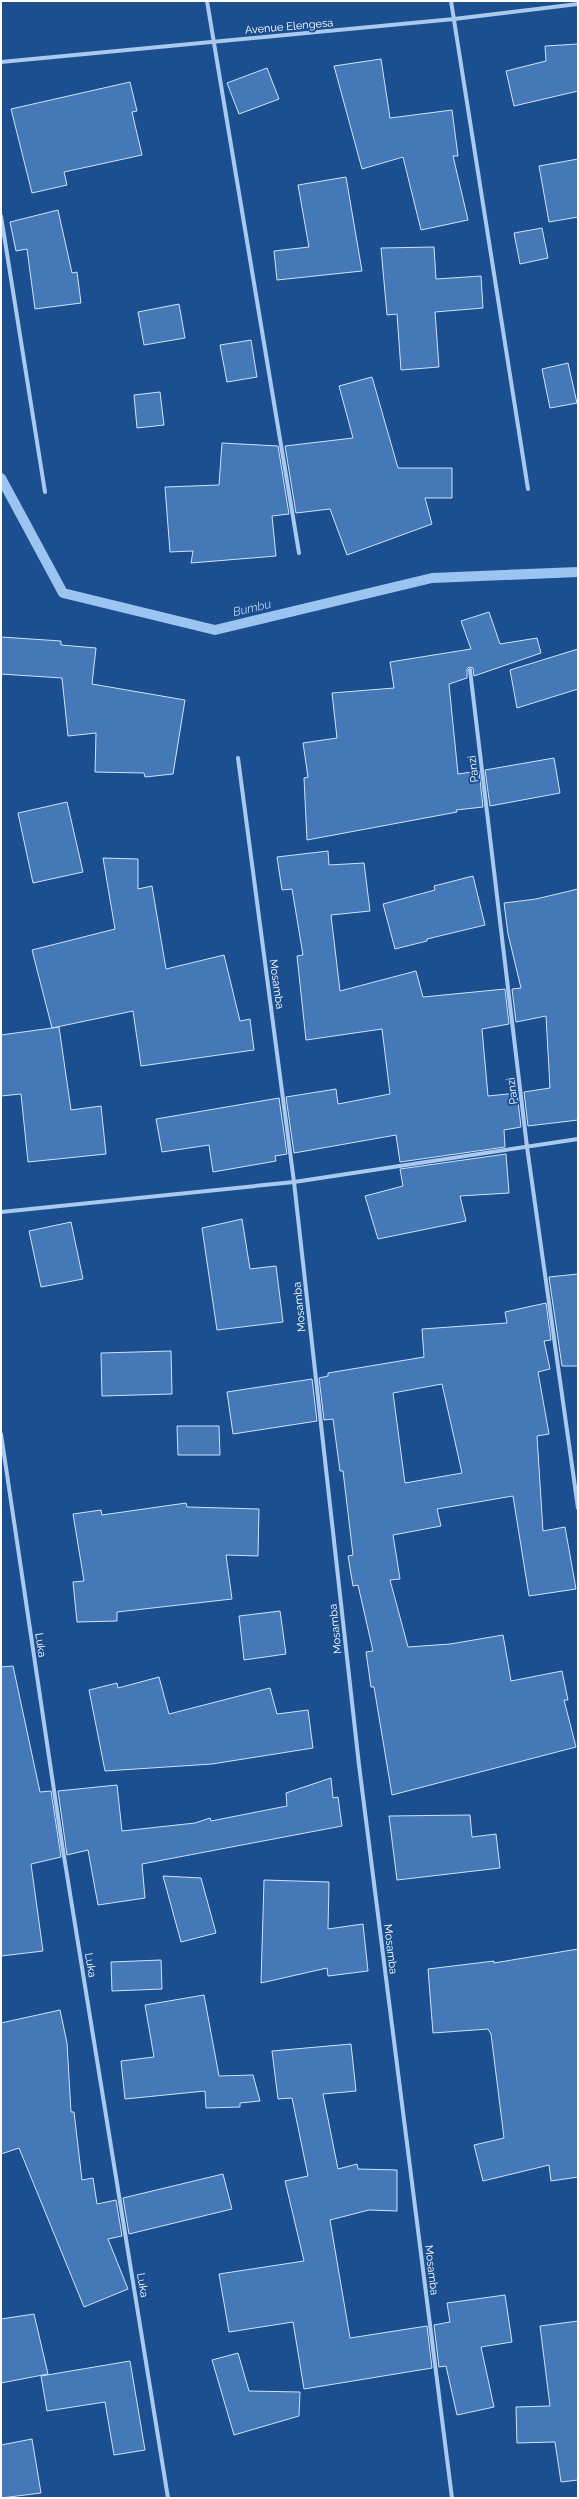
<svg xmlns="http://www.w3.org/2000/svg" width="579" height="2499" font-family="Raleway,sans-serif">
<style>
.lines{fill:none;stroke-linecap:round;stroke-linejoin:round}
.stream{stroke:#9cc4f0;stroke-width:10}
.building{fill:#4478b7;stroke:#cfe3fa;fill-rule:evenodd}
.street{stroke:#a9c9ee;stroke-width:4}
.labels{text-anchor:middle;stroke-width:4;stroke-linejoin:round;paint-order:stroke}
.street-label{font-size:11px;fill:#fff;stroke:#1b4f8f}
.water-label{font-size:12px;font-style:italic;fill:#b5d3f5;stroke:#1b4f8f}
</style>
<rect width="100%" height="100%" fill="#1b4f8f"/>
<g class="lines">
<path class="stream" d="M 1,478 L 63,593 L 215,630 L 432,578 L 578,572"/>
</g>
<path class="building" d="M 578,44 L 578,91 L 514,106 L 506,71 L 546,61 L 545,46 Z
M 381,59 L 390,118 L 452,110 L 458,156 L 453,156 L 468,220 L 421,230 L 403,157 L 362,169 L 334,66 Z
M 267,68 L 279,99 L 239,114 L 227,83 Z
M 130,82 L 137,111 L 132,112 L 142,155 L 64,172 L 67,185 L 32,193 L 11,109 Z
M 578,159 L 578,217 L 549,222 L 539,166 Z
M 346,177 L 362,271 L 277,280 L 274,251 L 309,247 L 298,185 Z
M 58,210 L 72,273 L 77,272 L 81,303 L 35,309 L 27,249 L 16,251 L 10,222 Z
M 542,228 L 548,258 L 520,264 L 514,233 Z
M 434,247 L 436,279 L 481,276 L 483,308 L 435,312 L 439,367 L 401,370 L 397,314 L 387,315 L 381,248 Z
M 179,304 L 185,338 L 144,345 L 138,312 Z
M 251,340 L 257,377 L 227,382 L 220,345 Z
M 568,363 L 577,403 L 550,408 L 542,369 Z
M 372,377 L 398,468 L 452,468 L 452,498 L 425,498 L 432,524 L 347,555 L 330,509 L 296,513 L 285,446 L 353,438 L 339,386 Z
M 160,392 L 164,425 L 137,428 L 134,395 Z
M 222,443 L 278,446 L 289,514 L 272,516 L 276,556 L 191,563 L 193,551 L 170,552 L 165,487 L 219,485 Z
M 489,612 L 500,644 L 537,638 L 541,653 L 474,676 L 473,668 L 469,667 L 467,669 L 467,678 L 449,684 L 458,774 L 479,771 L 483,807 L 456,810 L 457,812 L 307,840 L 304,778 L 308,777 L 303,743 L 337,738 L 332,693 L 394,688 L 390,662 L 471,649 L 461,621 Z
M 1,637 L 61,641 L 61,645 L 96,648 L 92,684 L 185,700 L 173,774 L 145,777 L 144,773 L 95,772 L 96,733 L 68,736 L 62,678 L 1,674 Z
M 578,649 L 578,689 L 517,708 L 510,670 Z
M 554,758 L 560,793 L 490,806 L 485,770 Z
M 67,802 L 83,872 L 33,883 L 18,813 Z
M 328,851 L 329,865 L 364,863 L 370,911 L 331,915 L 340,991 L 416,971 L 423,997 L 505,989 L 509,1024 L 482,1029 L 488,1096 L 517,1093 L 521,1127 L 504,1130 L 505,1147 L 400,1162 L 396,1135 L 294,1153 L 286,1097 L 336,1089 L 338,1104 L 390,1094 L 382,1029 L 306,1040 L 297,956 L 303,955 L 292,889 L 282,890 L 277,857 Z
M 103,858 L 138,859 L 138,889 L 152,886 L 166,969 L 224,955 L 240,1021 L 250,1019 L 254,1050 L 141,1066 L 133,1011 L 52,1028 L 59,1027 L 71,1110 L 101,1106 L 106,1154 L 28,1162 L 21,1094 L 1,1096 L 1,1035 L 52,1028 L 32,950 L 115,929 Z
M 473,876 L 485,925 L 427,939 L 427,941 L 395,949 L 383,904 L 435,890 L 434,886 Z
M 578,889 L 578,1120 L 528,1126 L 524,1092 L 550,1088 L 546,1016 L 516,1022 L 512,989 L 521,988 L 508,934 L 504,903 L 536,899 Z
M 279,1098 L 287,1154 L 275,1156 L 276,1161 L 213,1172 L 209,1145 L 162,1152 L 156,1119 Z
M 506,1154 L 509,1193 L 460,1196 L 466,1221 L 378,1239 L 365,1196 L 403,1186 L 400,1169 Z
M 242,1219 L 250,1269 L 276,1266 L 283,1322 L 217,1330 L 202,1228 Z
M 71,1222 L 83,1279 L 41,1287 L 29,1231 Z
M 578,1274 L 578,1366 L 562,1366 L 549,1277 Z
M 546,1303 L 551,1340 L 544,1341 L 550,1369 L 538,1372 L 549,1434 L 537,1436 L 543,1531 L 565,1527 L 576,1589 L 529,1596 L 513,1496 L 437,1509 L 441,1526 L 393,1535 L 400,1579 L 390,1580 L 408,1647 L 450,1644 L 503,1635 L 511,1681 L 562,1671 L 568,1700 L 564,1700 L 576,1747 L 392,1795 L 374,1687 L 371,1687 L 366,1652 L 373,1651 L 358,1585 L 353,1586 L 348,1556 L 353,1555 L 343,1471 L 340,1471 L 333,1419 L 324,1420 L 319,1378 L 328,1376 L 328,1373 L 424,1357 L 422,1329 L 507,1323 L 505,1312 ZM 442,1384 L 462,1473 L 405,1483 L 393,1393 Z
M 171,1351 L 172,1394 L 102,1396 L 101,1353 Z
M 312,1379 L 317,1421 L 233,1434 L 227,1392 Z
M 177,1426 L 219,1426 L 220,1455 L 178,1455 Z
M 186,1503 L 187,1507 L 259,1509 L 258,1556 L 226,1555 L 232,1599 L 117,1612 L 117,1621 L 77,1622 L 73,1582 L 84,1581 L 73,1514 L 101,1510 L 102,1515 Z
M 280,1611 L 286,1654 L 244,1660 L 239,1616 Z
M 13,1666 L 40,1792 L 51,1791 L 61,1857 L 31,1864 L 43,1951 L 1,1956 L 1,1667 Z
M 159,1677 L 169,1714 L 270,1688 L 277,1714 L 308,1710 L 313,1748 L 212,1764 L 105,1771 L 89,1690 L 117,1683 L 118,1688 Z
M 331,1778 L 333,1798 L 338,1797 L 342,1826 L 142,1864 L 145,1898 L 98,1905 L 88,1850 L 67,1855 L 58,1791 L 117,1785 L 122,1831 L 195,1823 L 210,1818 L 211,1821 L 287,1806 L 286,1793 Z
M 470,1815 L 472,1837 L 496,1834 L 500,1868 L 397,1880 L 389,1816 Z
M 163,1876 L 201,1878 L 216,1933 L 181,1942 Z
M 264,1880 L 329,1882 L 328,1929 L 363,1924 L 368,1971 L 328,1976 L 327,1968 L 261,1983 Z
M 578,1949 L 578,2177 L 551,2181 L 549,2165 L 483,2181 L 474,2145 L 504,2138 L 491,2034 L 488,2029 L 433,2033 L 428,1969 L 494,1961 L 494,1963 Z
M 161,1960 L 162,1989 L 112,1991 L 111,1962 Z
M 204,1995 L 219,2076 L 253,2075 L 260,2101 L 240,2103 L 240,2107 L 206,2108 L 205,2091 L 125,2099 L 121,2061 L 154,2057 L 145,2005 Z
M 60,2010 L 67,2043 L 71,2112 L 74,2112 L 82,2180 L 93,2178 L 97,2204 L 116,2200 L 122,2236 L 108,2239 L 128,2289 L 84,2307 L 19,2148 L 1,2154 L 1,2023 Z
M 351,2044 L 356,2091 L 323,2094 L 338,2169 L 357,2164 L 358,2169 L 397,2170 L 397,2211 L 369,2210 L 330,2220 L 350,2338 L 427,2326 L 432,2368 L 304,2389 L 293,2322 L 229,2332 L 219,2274 L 304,2261 L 285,2181 L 308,2176 L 292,2098 L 278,2099 L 272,2051 Z
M 223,2174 L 232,2209 L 129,2234 L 123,2198 Z
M 505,2295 L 512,2342 L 481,2347 L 494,2407 L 457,2415 L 446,2366 L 439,2367 L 434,2325 L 450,2322 L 447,2303 Z
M 34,2314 L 48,2374 L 1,2383 L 1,2319 Z
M 578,2321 L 578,2480 L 561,2482 L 555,2442 L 517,2443 L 516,2407 L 550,2406 L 540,2326 Z
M 238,2353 L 249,2391 L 300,2392 L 299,2416 L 234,2435 L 212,2360 Z
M 130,2361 L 145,2450 L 114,2455 L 105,2402 L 47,2411 L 41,2376 Z
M 32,2439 L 41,2493 L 1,2498 L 1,2445 Z"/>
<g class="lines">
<path class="street" d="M 207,1 L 299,553
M 451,1 L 528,489
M 1,62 L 454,19 L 578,4
M 1,216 L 45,492
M 470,670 L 527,1147 L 578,1508
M 238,758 L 294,1182 L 359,1765 L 452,2498
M 1,1212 L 294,1182 L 578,1139
M 1,1434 L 62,1844 L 168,2498"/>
</g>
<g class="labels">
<g class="street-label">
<text transform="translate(289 26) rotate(-5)" y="4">Avenue Elengesa</text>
<text transform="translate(473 769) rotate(-97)" y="4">Panzi</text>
<text transform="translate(277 984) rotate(82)" y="4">Mosamba</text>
<text transform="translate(512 1091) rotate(-97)" y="4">Panzi</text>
<text transform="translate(299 1307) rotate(-96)" y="4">Mosamba</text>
<text transform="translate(335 1629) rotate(-96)" y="4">Mosamba</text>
<text transform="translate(41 1645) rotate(82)" y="4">Luka</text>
<text transform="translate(391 1949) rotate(83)" y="4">Mosamba</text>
<text transform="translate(91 1965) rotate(81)" y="4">Luka</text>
<text transform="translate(432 2270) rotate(83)" y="4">Mosamba</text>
<text transform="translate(143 2285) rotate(81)" y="4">Luka</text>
</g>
<g class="water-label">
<text transform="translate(252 608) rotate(-13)" y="4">Bumbu</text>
</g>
</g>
<rect width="579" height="2499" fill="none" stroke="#ffffff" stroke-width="4"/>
</svg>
